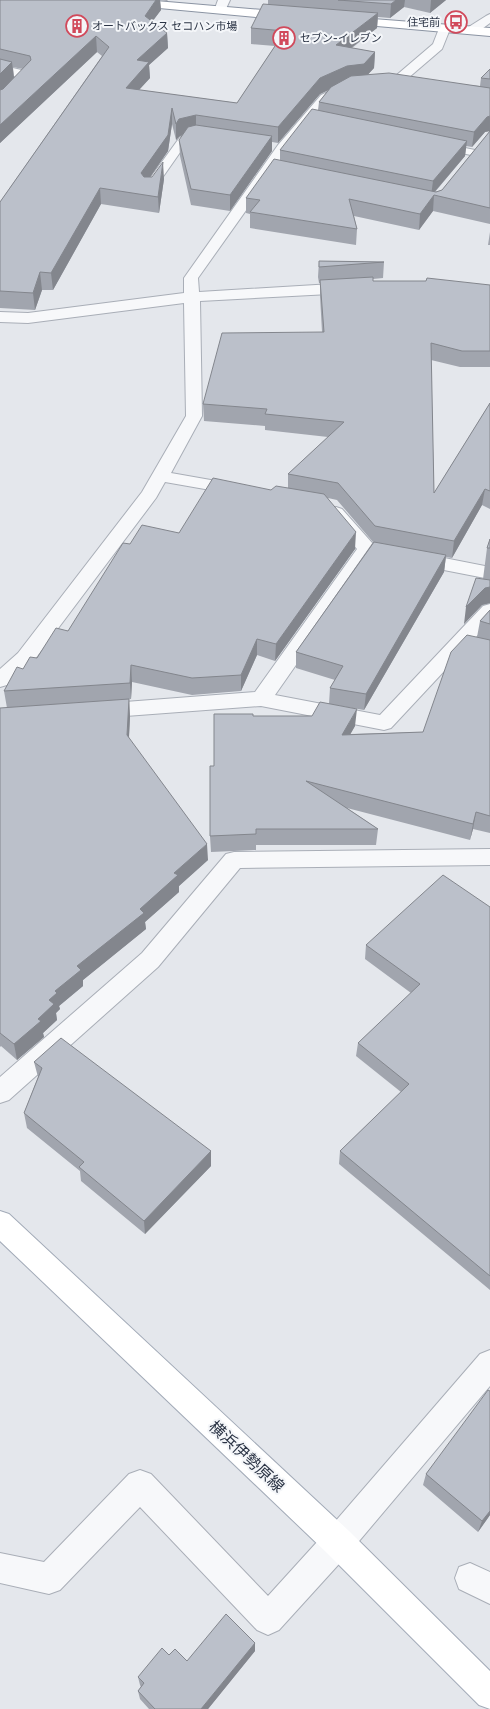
<svg xmlns="http://www.w3.org/2000/svg" width="490" height="1709" font-family="Cabin,'Noto Sans JP',sans-serif">
<style>
.lines{fill:none;stroke-linecap:round;stroke-linejoin:round}
.lane-casing{stroke:#a9aeb7;stroke-width:2}
.street-casing{stroke:#a9aeb7;stroke-width:2}
.primary-casing{stroke:#a3abb8;stroke-width:2}
.highway-casing{stroke:#8b94a3;stroke-width:2}
.lane{fill:#f7f8fa;fill-rule:evenodd}
.street{fill:#f7f8fa;fill-rule:evenodd}
.primary{fill:#fff;fill-rule:evenodd}
.highway{fill:#fff;fill-rule:evenodd}
.wall{fill:#a1a5ae;fill-rule:evenodd}
.shaded-wall{fill:#83868d}
.building{fill:#bbc0ca;stroke:#83868d}
.labels{text-anchor:middle;stroke-width:4;stroke-linejoin:round;paint-order:stroke}
.far-poi-label{font-size:11px;fill:#2b3445;stroke:#f4f6f9;text-anchor:start}
.near-street-label{font-size:16px;fill:#2b3445;stroke:#f4f6f9}
</style>
<rect width="100%" height="100%" fill="#e4e7ec"/>
<g class="lines">
<g class="lane-casing">
<path id="lane" d="M 196,133 L 206,135 L 208,137 L 206,139 C 200,141 194,140 188,141 L 153,191 L 145,191 L 143,188 L 180,137 Z
M 440,143 L 480,151 L 482,153 L 480,155 L 476,156 L 436,148 L 434,146 L 436,144 Z"/>
</g>
<g class="street-casing">
<path id="street" d="M 218,0 L 230,0 L 224,13 L 216,13 L 214,11 Z
M 490,14 L 490,23 L 475,34 L 467,34 L 465,31 L 467,28 L 486,16 Z
M 444,25 L 448,26 L 450,29 L 442,49 L 400,85 L 377,88 L 373,87 L 371,84 L 373,81 L 392,79 L 433,44 L 440,26 Z
M 0,65 L 30,72 L 32,75 L 4,104 L 0,105 L 0,94 L 17,77 L 0,73 Z
M 343,85 L 347,86 L 349,89 L 347,92 L 329,101 L 288,151 L 198,278 L 199,292 L 349,283 L 354,285 L 357,288 L 354,291 L 349,293 L 200,301 L 202,416 L 171,473 L 239,485 L 245,486 L 248,490 L 245,494 L 239,495 L 165,482 L 156,498 L 32,663 L 7,685 L 0,687 L 0,669 L 18,653 L 142,492 L 186,416 L 184,303 L 28,323 L 0,322 L 0,312 L 28,313 L 184,293 L 184,278 L 278,145 L 321,95 Z
M 336,507 L 342,509 L 373,544 L 490,567 L 490,579 L 372,556 L 275,695 L 380,715 L 483,606 L 490,604 L 490,622 L 391,728 L 384,730 L 261,706 L 99,718 L 92,716 L 89,711 L 92,706 L 99,704 L 255,692 L 357,549 L 327,513 L 330,509 Z
M 490,849 L 490,865 L 240,868 L 158,967 L 9,1100 L 0,1103 L 0,1077 L 142,953 L 226,854 L 234,852 Z
M 490,1350 L 490,1386 L 349,1553 L 279,1630 L 268,1635 L 257,1630 L 140,1507 L 60,1590 L 49,1594 L 0,1583 L 0,1553 L 44,1562 L 129,1474 L 140,1470 L 151,1474 L 268,1596 L 327,1531 L 480,1354 Z
M 470,1563 L 490,1572 L 490,1604 L 459,1589 L 455,1578 L 459,1567 Z"/>
</g>
<g class="primary-casing">
<path id="primary" d="M 0,1211 L 9,1214 L 349,1531 L 490,1671 L 490,1709 L 479,1705 L 327,1553 L 0,1241 Z"/>
</g>
<g class="highway-casing">
<path id="highway" d="M 99,0 L 144,0 L 287,12 L 291,14 L 293,16 L 291,18 L 287,20 L 105,3 L 101,2 Z
M 347,17 L 490,28 L 490,36 L 343,23 L 341,21 L 343,19 Z"/>
</g>
<use href="#lane" class="lane"/>
<use href="#street" class="street"/>
<use href="#primary" class="primary"/>
<use href="#highway" class="highway"/>
</g>
<path class="wall" d="M 0,0 L 168,0 L 167,1 L 160,0 L 161,10 L 152,22 L 167,33 L 168,48 L 149,65 L 150,78 L 139,90 L 237,103 L 275,46 L 251,44 L 251,28 L 268,4 L 268,0 L 446,0 L 430,13 L 404,7 L 390,18 L 378,17 L 377,28 L 352,48 L 375,52 L 374,68 L 367,75 L 480,86 L 481,78 L 490,69 L 490,131 L 485,132 L 472,147 L 466,146 L 465,156 L 435,192 L 442,190 L 490,131 L 490,224 L 433,211 L 419,230 L 354,216 L 357,229 L 356,245 L 250,228 L 250,214 L 246,213 L 246,198 L 280,160 L 280,150 L 318,110 L 319,102 L 328,90 L 320,94 L 278,143 L 272,142 L 272,151 L 230,211 L 191,205 L 180,156 L 179,140 L 183,135 L 180,136 L 176,140 L 172,124 L 168,151 L 150,177 L 164,179 L 159,213 L 101,204 L 53,290 L 42,290 L 35,310 L 0,308 L 0,202 L 102,56 L 97,52 L 0,143 ZM 13,67 L 23,69 L 3,89 L 14,78 Z
M 490,232 L 490,245 L 488,245 Z
M 319,261 L 384,262 L 383,278 L 373,279 L 373,281 L 490,285 L 490,367 L 460,367 L 431,360 L 434,493 L 490,403 L 490,509 L 482,505 L 452,558 L 446,557 L 444,572 L 364,710 L 329,704 L 330,688 L 335,680 L 296,668 L 296,652 L 373,542 L 337,500 L 328,498 L 355,549 L 275,661 L 257,655 L 241,691 L 192,695 L 132,682 L 131,699 L 129,699 L 130,717 L 129,738 L 208,860 L 179,886 L 179,892 L 145,922 L 146,929 L 83,980 L 83,986 L 59,1006 L 60,1009 L 56,1013 L 57,1020 L 43,1033 L 44,1037 L 17,1060 L 1,1046 L 0,1047 L 0,708 L 7,708 L 4,691 L 23,669 L 37,658 L 68,631 L 130,544 L 179,533 L 271,490 L 288,488 L 288,474 L 328,437 L 265,430 L 265,426 L 204,421 L 203,404 L 322,332 L 320,296 L 320,283 L 319,283 L 318,277 Z
M 490,539 L 490,603 L 482,605 L 464,624 L 483,579 L 487,548 Z
M 490,610 L 490,833 L 473,829 L 470,840 L 347,808 L 378,829 L 376,845 L 256,845 L 256,850 L 211,852 L 210,836 L 214,766 L 253,716 L 355,726 L 350,734 L 423,732 L 477,637 L 480,621 Z
M 490,907 L 490,1290 L 339,1164 L 340,1151 L 401,1092 L 356,1056 L 358,1043 L 411,993 L 365,959 L 366,945 Z
M 34,1062 L 211,1151 L 211,1166 L 145,1234 L 81,1181 L 80,1171 L 27,1128 L 24,1113 L 38,1077 Z
M 490,1391 L 490,1515 L 478,1532 L 423,1485 L 426,1474 Z
M 255,1643 L 255,1651 L 208,1709 L 149,1709 L 140,1699 L 138,1691 L 141,1687 L 140,1685 L 138,1677 L 169,1655 L 187,1661 Z"/>
<path class="shaded-wall" d="M 156,0 L 160,0 L 161,10 L 145,31 L 145,16 Z
M 396,0 L 405,0 L 404,7 L 390,18 L 391,4 Z
M 431,0 L 446,0 L 430,13 Z
M 378,13 L 377,28 L 335,60 L 336,45 Z
M 167,33 L 168,48 L 149,65 L 150,78 L 126,104 L 126,88 L 137,60 Z
M 96,36 L 97,52 L 0,143 L 0,125 Z
M 375,52 L 374,68 L 363,80 L 346,82 L 320,94 L 278,143 L 278,127 L 320,78 L 347,66 Z
M 12,62 L 14,78 L 0,92 L 0,74 Z
M 172,108 L 172,124 L 168,151 L 142,189 L 141,173 Z
M 196,115 L 196,132 L 180,136 L 176,140 L 176,124 L 179,119 Z
M 490,116 L 490,131 L 485,132 L 472,147 L 474,132 L 487,117 Z
M 272,136 L 272,151 L 230,211 L 230,195 Z
M 467,141 L 465,156 L 431,196 L 433,181 Z
M 163,162 L 164,179 L 159,213 L 158,197 Z
M 100,188 L 101,204 L 53,290 L 51,273 Z
M 434,195 L 433,211 L 419,230 L 420,214 Z
M 40,272 L 42,290 L 35,310 L 33,293 Z
M 485,489 L 482,505 L 452,558 L 454,541 Z
M 356,532 L 355,549 L 275,661 L 276,644 Z
M 446,555 L 444,572 L 364,710 L 366,694 Z
M 490,587 L 490,603 L 482,605 L 464,624 L 466,607 L 485,588 Z
M 257,639 L 257,655 L 241,691 L 241,675 Z
M 131,665 L 132,682 L 131,699 L 130,683 Z
M 129,699 L 130,717 L 128,753 L 127,735 Z
M 357,709 L 355,726 L 341,751 L 342,735 Z
M 476,812 L 473,829 L 470,840 L 473,824 Z
M 207,844 L 208,860 L 179,886 L 179,892 L 145,922 L 146,929 L 83,980 L 83,986 L 59,1006 L 60,1009 L 56,1013 L 57,1020 L 43,1033 L 44,1037 L 17,1060 L 14,1044 L 38,1019 L 55,991 L 77,966 L 140,909 L 174,873 Z
M 211,1151 L 211,1166 L 145,1234 L 144,1221 Z
M 490,1511 L 490,1515 L 478,1532 L 482,1521 Z
M 255,1643 L 255,1651 L 208,1709 L 201,1709 Z"/>
<path class="building" d="M 0,0 L 156,0 L 145,16 L 167,33 L 137,60 L 149,62 L 126,88 L 237,103 L 285,31 L 251,28 L 263,4 L 378,13 L 336,45 L 375,52 L 364,64 L 347,66 L 320,78 L 278,127 L 196,115 L 179,119 L 176,124 L 172,108 L 168,135 L 141,173 L 144,177 L 152,177 L 163,162 L 158,197 L 100,188 L 51,273 L 40,272 L 33,293 L 0,291 L 0,202 L 109,47 L 96,36 L 0,125 L 0,90 L 3,89 L 31,60 L 30,56 L 0,49 Z
M 338,0 L 396,0 L 391,4 Z
M 0,59 L 12,62 L 0,74 Z
M 490,69 L 490,79 L 481,78 Z
M 389,73 L 490,88 L 490,116 L 487,117 L 474,132 L 319,102 L 331,87 L 351,76 Z
M 312,109 L 467,141 L 433,181 L 280,150 Z
M 196,125 L 272,136 L 230,195 L 191,189 L 179,140 L 188,127 Z
M 490,131 L 490,208 L 434,195 L 420,214 L 349,199 L 357,229 L 250,212 L 260,200 L 246,198 L 274,159 L 436,192 L 442,190 Z
M 319,261 L 384,262 L 319,267 Z
M 373,277 L 373,281 L 426,281 L 427,278 L 490,285 L 490,351 L 462,351 L 431,343 L 434,493 L 490,403 L 490,491 L 485,489 L 454,541 L 375,526 L 338,483 L 288,474 L 344,422 L 265,414 L 267,409 L 203,404 L 222,333 L 324,332 L 320,280 Z
M 213,478 L 271,490 L 276,486 L 324,494 L 356,532 L 276,644 L 257,639 L 241,675 L 192,678 L 131,665 L 130,683 L 4,691 L 17,667 L 23,669 L 30,657 L 37,658 L 56,628 L 68,631 L 123,543 L 130,544 L 142,525 L 179,533 Z
M 490,539 L 490,548 L 487,548 Z
M 374,542 L 446,555 L 366,694 L 330,688 L 343,666 L 296,652 Z
M 476,578 L 490,580 L 490,587 L 485,588 L 466,607 Z
M 490,610 L 490,624 L 480,621 Z
M 467,635 L 490,640 L 490,816 L 476,812 L 473,824 L 306,781 L 378,829 L 256,829 L 256,834 L 210,836 L 210,766 L 214,766 L 214,714 L 253,714 L 253,716 L 312,716 L 320,702 L 357,709 L 342,735 L 423,732 L 451,652 Z
M 129,699 L 127,735 L 207,844 L 174,873 L 178,875 L 140,909 L 144,913 L 77,966 L 81,970 L 55,991 L 57,993 L 49,1000 L 54,1004 L 38,1019 L 41,1021 L 14,1044 L 0,1033 L 0,708 Z
M 443,875 L 490,907 L 490,1276 L 340,1151 L 409,1084 L 358,1043 L 420,984 L 366,945 Z
M 61,1038 L 211,1151 L 144,1221 L 79,1167 L 84,1162 L 24,1113 L 42,1068 L 34,1062 Z
M 488,1390 L 490,1391 L 490,1511 L 482,1521 L 426,1474 Z
M 226,1614 L 255,1643 L 201,1709 L 155,1709 L 138,1691 L 144,1683 L 138,1677 L 162,1648 L 169,1655 L 175,1649 L 187,1661 Z"/>
<defs>
<g id="bus-ring" transform="scale(1.15)"><circle r="9.5" fill="#f4f6f9" stroke="#d1495b" stroke-width="1.5"/><path d="M-5-6H5V4H4V6H2V4H-2V6H-4V4H-5ZM-3.5-4V0h7V-4ZM-3.5 1.2v1.5H-2V1.2ZM2 1.2v1.5H3.5V1.2Z" fill="#d1495b"/></g>
<g id="building-ring" transform="scale(1.15)"><circle r="9.5" fill="#f4f6f9" stroke="#d1495b" stroke-width="1.5"/><path d="M-4-6H4V6H1V3H-1V6H-4ZM-2.5-4.3h1.7v1.8h-1.7ZM.8-4.3h1.7v1.8H.8ZM-2.5-1h1.7V.8h-1.7ZM.8-1h1.7V.8H.8Z" fill="#d1495b"/></g>
</defs>
<g fill-rule="evenodd">
<use href="#bus-ring" x="456" y="22"/>
<use href="#building-ring" x="77" y="26"/>
<use href="#building-ring" x="284" y="38"/>
</g>
<g class="labels">
<g class="far-poi-label">
<text x="440" y="26" text-anchor="end">住宅前</text>
<text x="92" y="30">オートバックス セコハン市場</text>
<text x="300" y="42">セブン-イレブン</text>
</g>
<g class="near-street-label">
<text transform="translate(247 1456) rotate(43)" y="6">横浜伊勢原線</text>
</g>
</g>
</svg>
